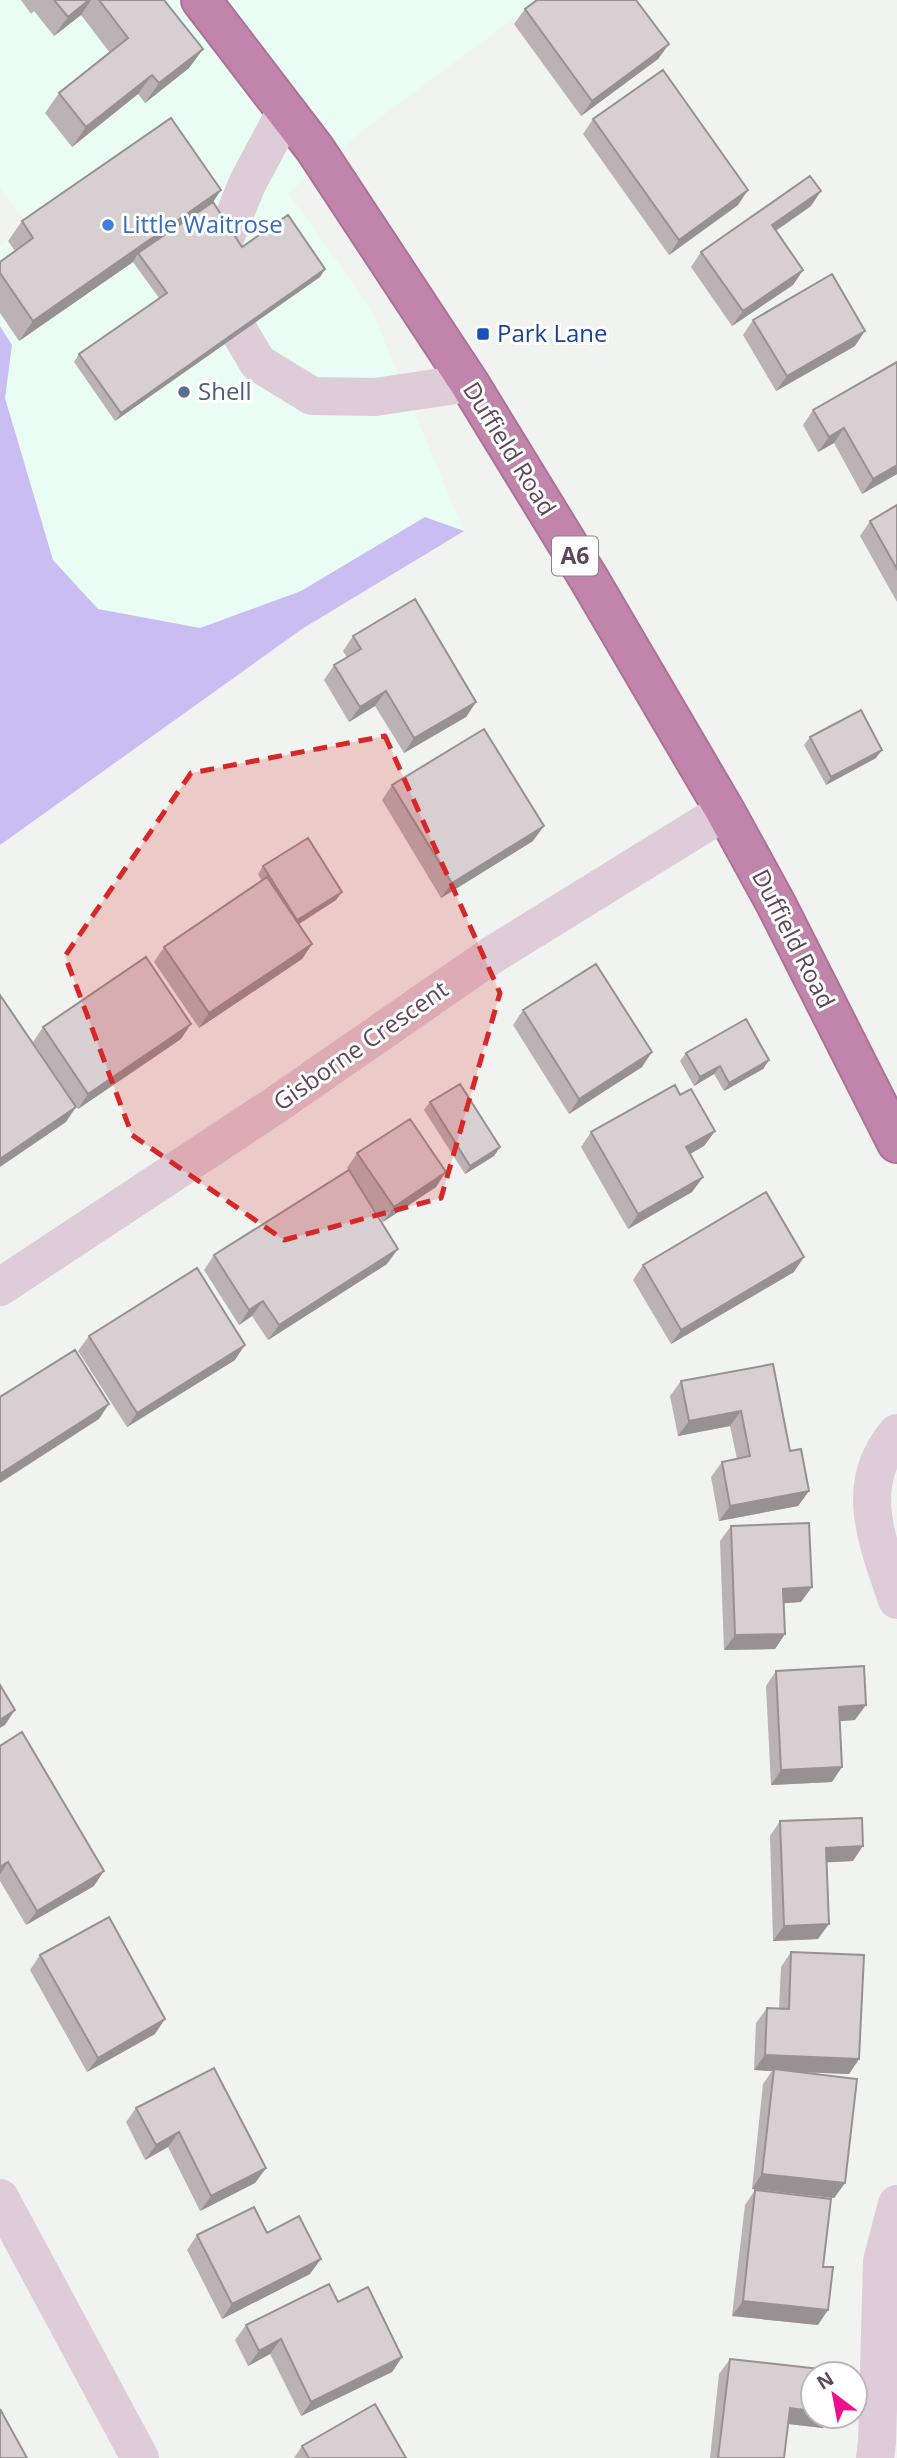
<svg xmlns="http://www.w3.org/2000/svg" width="897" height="2458" font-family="'Open Sans',sans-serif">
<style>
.commercial{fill:#eafdf5}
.green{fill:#cabdf2}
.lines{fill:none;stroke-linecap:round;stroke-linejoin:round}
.highway-casing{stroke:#ad7196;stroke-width:42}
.minor{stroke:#deccd8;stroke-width:38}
.highway{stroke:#c185ab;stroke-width:38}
.wall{fill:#bab2b5}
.shaded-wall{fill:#979194}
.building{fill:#d8cfd3;stroke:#979194;stroke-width:2}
.marked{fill:#d62828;fill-opacity:0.2;stroke:#d62828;stroke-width:5;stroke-dasharray:14 9;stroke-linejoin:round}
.shop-dot{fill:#3f7fe0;stroke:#fff;stroke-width:2.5}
.transit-dot{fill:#1a4fb4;stroke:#fff;stroke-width:2.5}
.service-dot{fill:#5c6f8a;stroke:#fff;stroke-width:2.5}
.labels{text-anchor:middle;stroke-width:6;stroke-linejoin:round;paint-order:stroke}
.shield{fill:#fff;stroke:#8f7e89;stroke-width:2}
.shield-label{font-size:23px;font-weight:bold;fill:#5f4757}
.shop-label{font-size:24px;fill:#366cbe;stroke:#fff;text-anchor:start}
.transit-label{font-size:24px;fill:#164399;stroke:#fff;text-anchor:start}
.service-label{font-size:24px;fill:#4e5e75;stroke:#fff;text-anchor:start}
.street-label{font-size:24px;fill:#5f4757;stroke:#fff}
</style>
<rect width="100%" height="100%" fill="#f0f3f0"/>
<path class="commercial" d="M 0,0 L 539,0 L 375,121 L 288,193 L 371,309 L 464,531 L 302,629 L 205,657 L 61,603 L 0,428 L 0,247 L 25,221 L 0,188 Z"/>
<path class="green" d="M 0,326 L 12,345 L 5,398 L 53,560 L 98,609 L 200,628 L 301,591 L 425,517 L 464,531 L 302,629 L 0,845 Z"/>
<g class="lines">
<g class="highway-casing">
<path id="highway" d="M 201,0 L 315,149 L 469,383 L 589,579 L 725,811 L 776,904 L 897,1143"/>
</g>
<path class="minor" d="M 286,111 L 247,184 L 222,246 L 227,311 L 258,363 L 312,396 L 375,397 L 469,383
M 0,1287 L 277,1104 L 492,955 L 725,811
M 897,1433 C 852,1485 878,1543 897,1600
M 0,2198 L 140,2458
M 875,2458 L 877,2443 L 882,2261 L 897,2204"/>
<use href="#highway" class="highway"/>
</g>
<path class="wall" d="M 21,0 L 164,0 L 203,49 L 189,68 L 145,103 L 138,94 L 72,147 L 45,113 L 59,93 L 110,53 L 81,15 L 54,36 L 34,11 L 31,14 Z
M 525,9 L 669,44 L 658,59 L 581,116 L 514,24 Z
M 593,119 L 738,205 L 669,255 L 583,134 Z
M 213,202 L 242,247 L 325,269 L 320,277 L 115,421 L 74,362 L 79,354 L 159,298 L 133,262 L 19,341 L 0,313 L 0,262 L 15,251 L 8,241 L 22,221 Z
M 811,206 L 776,231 L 803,270 L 793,285 L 732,326 L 691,267 L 701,252 Z
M 753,320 L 855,346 L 776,391 L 743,335 Z
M 897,362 L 897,474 L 862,494 L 834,443 L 818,452 L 803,425 L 813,410 Z
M 897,505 L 897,602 L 860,536 L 870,521 Z
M 353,636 L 476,702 L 466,717 L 404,753 L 375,706 L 349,722 L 324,680 L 334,665 L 347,657 L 343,651 Z
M 810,737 L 876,758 L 826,785 L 804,745 Z
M 392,785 L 533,841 L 441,898 L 382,800 Z
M 263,866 L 336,900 L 299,924 L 312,944 L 302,959 L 199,1028 L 154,962 L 164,947 L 262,881 L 258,874 Z
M 523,1010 L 642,1067 L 569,1114 L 513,1025 Z
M 43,1027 L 181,1039 L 78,1109 L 33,1042 Z
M 686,1053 L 769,1060 L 763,1069 L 724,1091 L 714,1074 L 694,1086 L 680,1061 Z
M 680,1095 L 715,1131 L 704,1146 L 690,1154 L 703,1177 L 692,1192 L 628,1229 L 581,1147 L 591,1132 Z
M 430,1102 L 500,1147 L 494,1156 L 465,1174 L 424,1110 Z
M 357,1153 L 436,1187 L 383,1222 L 354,1178 L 387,1264 L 268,1340 L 252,1316 L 239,1325 L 204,1270 L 214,1255 L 348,1170 L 347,1168 Z
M 643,1265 L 794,1272 L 671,1344 L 633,1280 Z
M 89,1336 L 235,1360 L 127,1427 L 78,1351 Z
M 773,1364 L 790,1451 L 809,1491 L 798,1506 L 719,1521 L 711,1477 L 722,1462 L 737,1459 L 730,1426 L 678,1436 L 670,1396 L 681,1381 Z
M 731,1526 L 801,1602 L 784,1603 L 785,1634 L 775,1649 L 724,1650 L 720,1541 Z
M 776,1671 L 855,1720 L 840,1721 L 832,1782 L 771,1785 L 766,1686 Z
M 0,1746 L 94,1886 L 26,1925 L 0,1881 Z
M 780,1821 L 853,1861 L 827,1862 L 818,1939 L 773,1941 L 770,1836 Z
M 791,1952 L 859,2059 L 849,2074 L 801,2072 L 845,2183 L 834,2198 L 752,2189 L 763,2084 L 772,2071 L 754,2070 L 756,2023 L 767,2008 L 779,2009 L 781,1967 Z
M 40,1955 L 155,2034 L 87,2072 L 30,1970 Z
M 136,2108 L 266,2168 L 255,2183 L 200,2211 L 168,2147 L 145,2160 L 126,2122 Z
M 755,2190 L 823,2267 L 818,2325 L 732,2316 L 745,2205 Z
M 267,2233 L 310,2274 L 222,2319 L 187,2250 L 197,2235 Z
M 338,2302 L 402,2357 L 392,2372 L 301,2416 L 270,2354 L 248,2366 L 235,2340 L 246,2325 Z
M 730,2359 L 823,2428 L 788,2424 L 784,2458 L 710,2458 L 719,2374 Z
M 302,2446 L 406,2458 L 294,2458 Z"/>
<path class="shaded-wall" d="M 89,0 L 91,0 L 81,15 L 54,36 L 68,17 Z
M 669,44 L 658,59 L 581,116 L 592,101 Z
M 203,49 L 189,68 L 145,103 L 159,83 Z
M 152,75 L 138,94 L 72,147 L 86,127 Z
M 221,190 L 208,210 L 138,253 L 133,262 L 19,341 L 33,321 Z
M 748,190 L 738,205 L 669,255 L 679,240 Z
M 821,191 L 811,206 L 762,240 L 772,225 Z
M 325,269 L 320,277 L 115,421 L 121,413 Z
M 803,270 L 793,285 L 732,326 L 743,311 Z
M 865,331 L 855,346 L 776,391 L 787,376 Z
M 844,428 L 834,443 L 818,452 L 829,437 Z
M 897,465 L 897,474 L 862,494 L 873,479 Z
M 386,691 L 375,706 L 349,722 L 360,707 Z
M 476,702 L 466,717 L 404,753 L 414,738 Z
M 882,750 L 876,758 L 826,785 L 831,777 Z
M 544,826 L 533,841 L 441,898 L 452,883 Z
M 342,892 L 336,900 L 291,929 L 297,920 Z
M 312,944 L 302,959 L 199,1028 L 209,1013 Z
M 191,1024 L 181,1039 L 78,1109 L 88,1094 Z
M 652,1052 L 642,1067 L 569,1114 L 579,1099 Z
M 769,1060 L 763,1069 L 724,1091 L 729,1083 Z
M 720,1066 L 714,1074 L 694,1086 L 700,1077 Z
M 76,1107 L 66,1122 L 0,1167 L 0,1159 Z
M 715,1131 L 704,1146 L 676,1162 L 686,1147 Z
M 500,1147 L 494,1156 L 465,1174 L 470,1166 Z
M 446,1172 L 436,1187 L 383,1222 L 394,1207 Z
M 703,1177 L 692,1192 L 628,1229 L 638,1214 Z
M 398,1249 L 387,1264 L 268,1340 L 279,1325 Z
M 804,1257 L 794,1272 L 671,1344 L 681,1330 Z
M 263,1301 L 252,1316 L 239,1325 L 249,1310 Z
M 245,1345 L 235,1360 L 127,1427 L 137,1413 Z
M 109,1404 L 99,1419 L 0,1483 L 0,1474 Z
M 741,1411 L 730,1426 L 678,1436 L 689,1421 Z
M 809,1491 L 798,1506 L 719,1521 L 730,1506 Z
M 812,1587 L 801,1602 L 773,1604 L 783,1589 Z
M 785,1634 L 775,1649 L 724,1650 L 735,1635 Z
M 866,1705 L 855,1720 L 828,1722 L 839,1707 Z
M 15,1710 L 5,1725 L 0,1728 L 0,1720 Z
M 842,1767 L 832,1782 L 771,1785 L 781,1770 Z
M 863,1846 L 853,1861 L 816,1863 L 826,1848 Z
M 8,1862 L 0,1874 L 0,1867 Z
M 104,1871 L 94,1886 L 26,1925 L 37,1911 Z
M 829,1924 L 818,1939 L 773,1941 L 784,1926 Z
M 165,2019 L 155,2034 L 87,2072 L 98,2058 Z
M 765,2055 L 859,2059 L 849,2074 L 774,2071 L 774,2069 L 772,2071 L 754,2070 Z
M 179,2132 L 168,2147 L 145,2160 L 156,2145 Z
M 266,2168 L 255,2183 L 200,2211 L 211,2196 Z
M 762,2174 L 845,2183 L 834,2198 L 752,2189 Z
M 321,2259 L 310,2274 L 222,2319 L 232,2304 Z
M 743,2301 L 828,2310 L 818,2325 L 732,2316 Z
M 281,2339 L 270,2354 L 248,2366 L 259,2351 Z
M 402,2357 L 392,2372 L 301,2416 L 311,2402 Z
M 790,2408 L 813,2411 L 813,2416 L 832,2416 L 823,2428 L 780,2423 Z"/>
<path class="building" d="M 54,0 L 89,0 L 68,17 Z
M 99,0 L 164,0 L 203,49 L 159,83 L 152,75 L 86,127 L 59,93 L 128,38 Z
M 537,0 L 636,0 L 669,44 L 592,101 L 525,9 Z
M 663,70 L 748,190 L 679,240 L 593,119 Z
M 171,118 L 221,190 L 33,321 L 0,273 L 0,262 L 33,238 L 22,221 Z
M 810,176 L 821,191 L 772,225 L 803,270 L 743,311 L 701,252 Z
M 213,202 L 242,247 L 288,215 L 325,269 L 121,413 L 79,354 L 167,293 L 138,253 Z
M 832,274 L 865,331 L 787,376 L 753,320 Z
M 897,362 L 897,465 L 873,479 L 844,428 L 829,437 L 813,410 Z
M 897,505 L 897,569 L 870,521 Z
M 415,599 L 476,702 L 414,738 L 386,691 L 360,707 L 334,665 L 361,649 L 353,636 Z
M 861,710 L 882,750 L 831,777 L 810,737 Z
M 484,729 L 544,826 L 452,883 L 392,785 Z
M 308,838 L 342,892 L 297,920 L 263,866 Z
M 267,877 L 312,944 L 209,1013 L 164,947 Z
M 146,957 L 191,1024 L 88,1094 L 43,1027 Z
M 596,964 L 652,1052 L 579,1099 L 523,1010 Z
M 0,995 L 76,1107 L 0,1159 Z
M 746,1019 L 769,1060 L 729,1083 L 720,1066 L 700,1077 L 686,1053 Z
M 460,1084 L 500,1147 L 470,1166 L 430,1102 Z
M 675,1085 L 680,1095 L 691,1089 L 715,1131 L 686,1147 L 703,1177 L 638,1214 L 591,1132 Z
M 410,1119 L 446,1172 L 394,1207 L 357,1153 Z
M 349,1170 L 398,1249 L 279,1325 L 263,1301 L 249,1310 L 214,1255 Z
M 766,1192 L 804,1257 L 681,1330 L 643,1265 Z
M 197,1268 L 245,1345 L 137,1413 L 89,1336 Z
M 75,1350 L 109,1404 L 0,1474 L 0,1397 Z
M 773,1364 L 790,1451 L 801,1449 L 809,1491 L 730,1506 L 722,1462 L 750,1456 L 741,1411 L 689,1421 L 681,1381 Z
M 809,1523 L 812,1587 L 783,1589 L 785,1634 L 735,1635 L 731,1526 Z
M 864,1666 L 866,1705 L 839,1707 L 842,1767 L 781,1770 L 776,1671 Z
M 0,1685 L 15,1710 L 0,1720 Z
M 22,1732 L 104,1871 L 37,1911 L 8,1862 L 0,1867 L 0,1746 Z
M 862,1818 L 863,1846 L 826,1848 L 829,1924 L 784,1926 L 780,1821 Z
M 109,1917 L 165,2019 L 98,2058 L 40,1955 Z
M 791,1952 L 864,1955 L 859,2059 L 765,2055 L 767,2008 L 789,2009 Z
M 214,2068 L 266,2168 L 211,2196 L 179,2132 L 156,2145 L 136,2108 Z
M 774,2069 L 857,2079 L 845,2183 L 762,2174 Z
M 755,2190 L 831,2199 L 823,2267 L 833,2267 L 828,2310 L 743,2301 Z
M 254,2207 L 267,2233 L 299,2216 L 321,2259 L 232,2304 L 197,2235 Z
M 329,2284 L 338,2302 L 368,2287 L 402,2357 L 311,2402 L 281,2339 L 259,2351 L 246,2325 Z
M 730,2359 L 839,2371 L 838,2374 L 813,2374 L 813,2411 L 790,2408 L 784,2458 L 718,2458 Z
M 375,2404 L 406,2458 L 309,2458 L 302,2446 Z
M 0,2409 L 27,2458 L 0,2458 Z"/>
<path class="marked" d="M 385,736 L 500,993 L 441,1198 L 284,1240 L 132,1135 L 65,956 L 191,773 Z"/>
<circle class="shop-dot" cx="108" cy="225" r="7"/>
<rect class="transit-dot" x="476" y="327" width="14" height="14" rx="3.5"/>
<circle class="service-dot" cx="184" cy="392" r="7"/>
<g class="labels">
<rect class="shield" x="552" y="536.5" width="46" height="39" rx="5"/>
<g class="shield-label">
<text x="575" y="564">A6</text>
</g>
<g class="shop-label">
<text x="122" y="233">Little Waitrose</text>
</g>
<g class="transit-label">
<text x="497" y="342">Park Lane</text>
</g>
<g class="service-label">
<text x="198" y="400">Shell</text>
</g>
<g class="street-label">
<text transform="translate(509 449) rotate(58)" y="8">Duffield Road</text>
<text transform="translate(793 939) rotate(63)" y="8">Duffield Road</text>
<text transform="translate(361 1046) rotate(-35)" y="8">Gisborne Crescent</text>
</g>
</g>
<g transform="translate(834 2395) rotate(328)"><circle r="33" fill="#ffffff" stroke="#bfb5bc" stroke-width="2"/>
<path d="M0-5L12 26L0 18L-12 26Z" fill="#ee0f91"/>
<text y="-10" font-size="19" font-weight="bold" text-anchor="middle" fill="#5f4757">N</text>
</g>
</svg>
